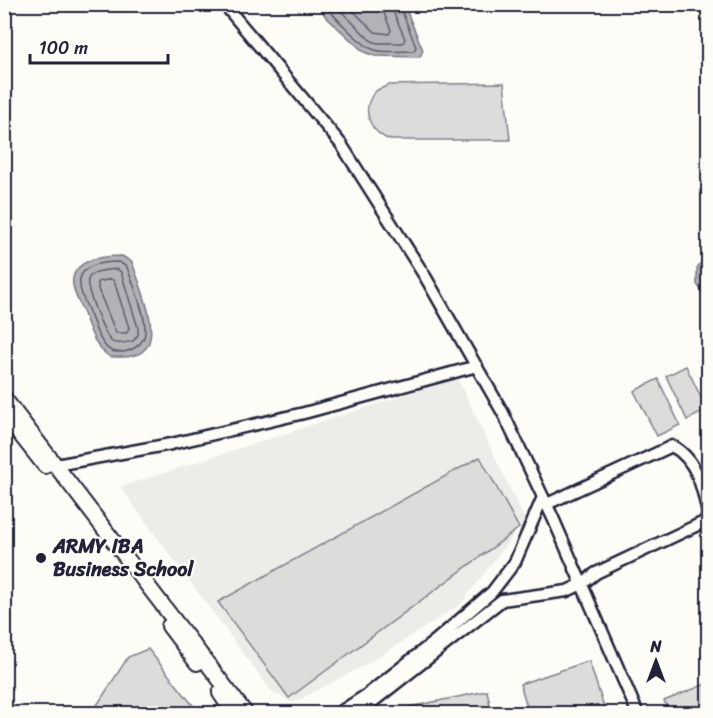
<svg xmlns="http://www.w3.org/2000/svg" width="713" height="718" font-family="Sriracha,sans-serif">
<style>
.built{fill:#ecece9}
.green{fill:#dddcdb;stroke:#807f8b;stroke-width:1.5}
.water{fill:#b2b2b7;stroke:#787885;stroke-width:1.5}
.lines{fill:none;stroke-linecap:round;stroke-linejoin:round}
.shore{stroke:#5c5c6d;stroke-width:1.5}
.tertiary-casing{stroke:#22223b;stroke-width:15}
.trunk-casing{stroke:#22223b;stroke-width:18}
.tertiary{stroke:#fdfcf7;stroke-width:10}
.trunk{stroke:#fdfcf7;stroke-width:14}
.poi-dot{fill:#22223b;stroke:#fdfcf7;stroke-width:2}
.labels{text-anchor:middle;stroke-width:4.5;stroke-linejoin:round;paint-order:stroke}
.poi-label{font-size:20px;font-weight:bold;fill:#22223b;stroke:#fdfcf7;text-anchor:start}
</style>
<rect width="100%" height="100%" fill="#fdfcf7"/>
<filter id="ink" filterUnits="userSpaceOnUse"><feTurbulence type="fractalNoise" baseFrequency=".0167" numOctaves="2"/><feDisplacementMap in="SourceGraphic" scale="12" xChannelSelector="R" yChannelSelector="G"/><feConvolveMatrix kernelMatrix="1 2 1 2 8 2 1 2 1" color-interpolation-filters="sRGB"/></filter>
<g filter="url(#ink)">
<path class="built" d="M 457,378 L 525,520 L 460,605 L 367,664 L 293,703 L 271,691 L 120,487 Z"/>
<path class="green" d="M 504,83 L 510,140 L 391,140 C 370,134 359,108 376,91 C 379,88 386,87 389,85 Z
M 686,366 L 707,410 L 687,420 L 666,376 Z
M 658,379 L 680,425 L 657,436 L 634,391 Z
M 480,457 L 519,528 L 289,698 L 218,602 Z
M 148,649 L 199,713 L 92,713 L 128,657 Z
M 589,661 L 606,713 L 529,713 L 520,684 Z
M 708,683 L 708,713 L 670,713 L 664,701 Z
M 487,691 L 492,713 L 406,713 L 404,708 Z"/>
<path class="water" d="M 361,5 L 363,6 L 374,5 L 404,5 L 423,50 L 420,57 L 375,56 L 364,52 L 326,17 L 318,5 Z
M 5,89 L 13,101 L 10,136 L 5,139 Z
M 708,252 L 708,301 L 697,284 L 697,268 Z
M 122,256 L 132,262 C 139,284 163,335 143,351 C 135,358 120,357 110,357 C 95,347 90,331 84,314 C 80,304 71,289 73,278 C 77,258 106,256 122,256 Z"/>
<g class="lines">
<path class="shore" d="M 325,4 C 332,15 363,47 375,50 C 387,53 402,51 414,51 L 416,47 L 399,4
M 334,4 L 370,40 L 377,43 L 403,43 L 405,39 L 393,11 L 392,4
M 346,4 L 375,32 L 389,34 L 391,30 L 384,13 L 383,4
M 119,262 L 127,267 C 133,284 145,312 145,329 C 147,349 117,359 106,347 C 98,339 94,324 90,314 C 86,304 78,290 80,279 C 83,263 107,262 119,262 Z
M 117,269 L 121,272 L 138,328 L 138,335 L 133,341 C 128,342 116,346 111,341 C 105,335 85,288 88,280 C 90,270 109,270 117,269 Z
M 111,279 L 114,281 L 129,328 L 127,333 L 116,333 L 98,289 L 98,282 Z"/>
<g class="tertiary-casing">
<path id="tertiary" d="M 224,4 L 341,144 L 426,278 L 503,413 L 553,518 L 638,714
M 56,465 L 171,444 L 304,413 L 477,366
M 547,504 L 672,446 C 697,459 703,489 708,514
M 337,714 L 368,694 L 435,641 L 492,592 L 515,562 L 543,497
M 357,714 L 502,600 L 567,591 L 582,584 L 596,573 L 704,522 L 708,517"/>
</g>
<g class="trunk-casing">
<path id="trunk" d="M 4,398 L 246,714
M 4,414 L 45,466
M 169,626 L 197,663
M 220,693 L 234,714"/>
</g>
<use href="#tertiary" class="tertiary"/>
<use href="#trunk" class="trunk"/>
</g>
</g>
<circle class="poi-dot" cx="41" cy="558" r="6"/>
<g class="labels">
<g class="poi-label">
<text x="53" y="553">ARMY IBA<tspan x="53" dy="23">Business School</tspan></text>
</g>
</g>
<rect width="713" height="718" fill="none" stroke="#fdfcf7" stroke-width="24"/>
<rect x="12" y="12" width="689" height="694" fill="none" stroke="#22223b" stroke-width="2" filter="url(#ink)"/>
<g transform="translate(656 661)" stroke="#fdfcf7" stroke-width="4.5" paint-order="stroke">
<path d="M0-4.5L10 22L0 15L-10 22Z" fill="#22223b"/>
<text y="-9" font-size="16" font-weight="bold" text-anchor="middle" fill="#22223b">N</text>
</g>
<path d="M30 54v9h138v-9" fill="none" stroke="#22223b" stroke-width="3"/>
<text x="39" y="54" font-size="18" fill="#22223b" stroke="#fdfcf7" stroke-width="4.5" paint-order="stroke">100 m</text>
</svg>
